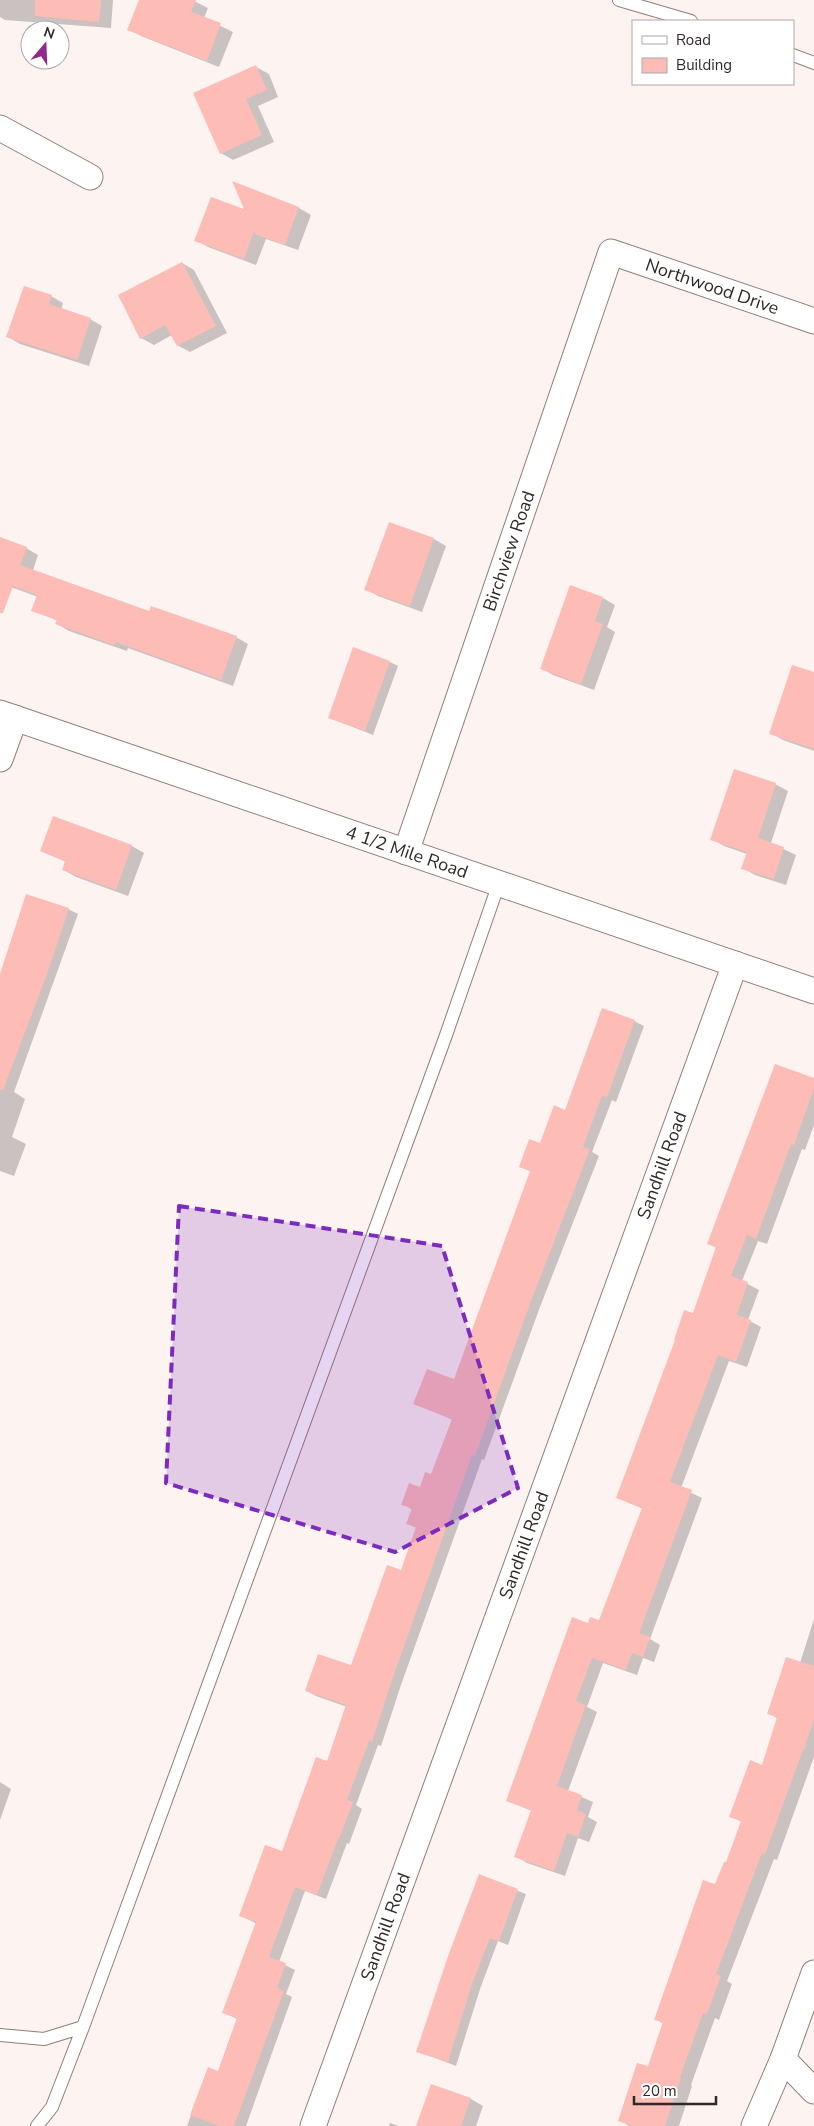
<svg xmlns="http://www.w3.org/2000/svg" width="814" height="2126" font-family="'Nunito Sans',sans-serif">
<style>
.shadow{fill:#0003}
.building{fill:#fdbcb6}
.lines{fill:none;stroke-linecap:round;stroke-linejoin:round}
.service-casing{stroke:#927e76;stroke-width:14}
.minor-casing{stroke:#927e76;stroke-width:27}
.service{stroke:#fff;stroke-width:12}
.minor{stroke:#fff;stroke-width:25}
.marked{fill:#7b2cbf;fill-opacity:0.2;stroke:#7b2cbf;stroke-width:4;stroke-dasharray:10 6;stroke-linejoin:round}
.labels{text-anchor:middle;stroke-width:4;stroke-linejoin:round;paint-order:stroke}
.street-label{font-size:18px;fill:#312925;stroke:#fff}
</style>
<rect width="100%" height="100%" fill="#fdf3f0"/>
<path class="shadow" d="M 0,0 L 113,0 L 111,28 L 5,20 L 0,17 Z
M 140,0 L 192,0 L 208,8 L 204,18 L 233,32 L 219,67 L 141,36 L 129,29 Z
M 256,67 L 269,74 L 278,97 L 258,106 L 274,142 L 233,160 L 221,153 Z
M 235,184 L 299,208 L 311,215 L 298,250 L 266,239 L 256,265 L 208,247 L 196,240 L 247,211 Z
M 182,263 L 194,270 L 227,333 L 190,352 L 177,345 L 172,335 L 154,345 L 141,338 Z
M 51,296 L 63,303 L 61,310 L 90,319 L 102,326 L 89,366 L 20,344 L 8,337 Z
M 0,538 L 26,548 L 38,555 L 33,570 L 150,612 L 236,637 L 248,644 L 233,686 L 128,648 L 127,651 L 69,631 L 57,624 L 58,621 L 33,610 L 38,597 L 0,583 Z
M 434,539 L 446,546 L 422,612 L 378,596 L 366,589 Z
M 603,598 L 615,605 L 607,627 L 615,632 L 594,690 L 553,675 L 541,668 Z
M 390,662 L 398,666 L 373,735 L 330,718 Z
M 814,673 L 814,751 L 783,740 L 771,733 Z
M 775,784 L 788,791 L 771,843 L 796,855 L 786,885 L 755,875 L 743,868 L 747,854 L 724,846 L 712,839 Z
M 54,817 L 132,846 L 144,853 L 128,896 L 76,877 L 64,870 L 66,862 L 41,851 Z
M 68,909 L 78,914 L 14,1092 L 25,1099 L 12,1137 L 26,1144 L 14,1176 L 0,1171 L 0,978 Z
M 634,1021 L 644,1026 L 616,1102 L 612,1100 L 592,1152 L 599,1156 L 540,1307 L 484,1460 L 482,1459 L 401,1685 L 381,1746 L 378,1745 L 356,1805 L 362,1809 L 349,1844 L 347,1843 L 326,1899 L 305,1891 L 279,1962 L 295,1970 L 286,1994 L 292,1997 L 246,2126 L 187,2126 L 208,2068 L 218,2072 L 237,2019 L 223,2012 L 257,1924 L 240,1915 L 283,1853 L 328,1762 L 347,1707 L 316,1696 L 307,1691 L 351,1667 L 402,1571 L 417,1528 L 408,1524 L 413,1510 L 403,1504 L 432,1476 L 453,1420 L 415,1404 L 455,1380 L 531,1172 L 520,1166 L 541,1145 Z
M 814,1079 L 814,1125 L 805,1150 L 802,1149 L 767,1244 L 758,1241 L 742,1281 L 759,1290 L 748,1320 L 761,1327 L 747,1367 L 729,1361 L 681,1488 L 702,1498 L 650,1639 L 660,1645 L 654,1662 L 643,1658 L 637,1675 L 603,1663 L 587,1707 L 597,1712 L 568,1791 L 593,1802 L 588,1817 L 597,1822 L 589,1842 L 578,1838 L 565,1876 L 527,1863 L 516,1856 L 532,1811 L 508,1801 L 589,1625 L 600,1621 L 643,1509 L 618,1498 L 694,1315 L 717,1248 L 709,1244 Z
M 814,1619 L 814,1757 L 777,1860 L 774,1859 L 727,1981 L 732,1984 L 719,2020 L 715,2018 L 691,2085 L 692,2086 L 679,2126 L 629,2126 L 619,2120 L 648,2068 L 664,2024 L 655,2019 L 727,1864 L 742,1822 L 731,1816 L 763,1767 L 778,1719 L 769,1713 L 800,1663 Z
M 0,1782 L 11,1789 L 0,1820 Z
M 480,1876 L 526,1894 L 508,1945 L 498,1941 L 480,1989 L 456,2066 L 418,2051 Z
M 432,2085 L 471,2099 L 483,2106 L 476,2126 L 417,2126 Z
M 390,2123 L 399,2126 L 389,2126 Z"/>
<path class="building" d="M 35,0 L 101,0 L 99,22 L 35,16 Z
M 139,0 L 196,0 L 191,12 L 221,23 L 207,61 L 127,30 Z
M 256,65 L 267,90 L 246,99 L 262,135 L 220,154 L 193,93 Z
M 232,181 L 299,207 L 285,245 L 255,234 L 254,231 L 244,259 L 194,241 L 211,197 L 244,209 Z
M 182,262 L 216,326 L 177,346 L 165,325 L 140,339 L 118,295 Z
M 24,286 L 52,295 L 49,304 L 91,318 L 77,360 L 6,337 Z
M 389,522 L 434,538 L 410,606 L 364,590 Z
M 0,537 L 27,547 L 20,565 L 149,611 L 151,606 L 237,636 L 221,680 L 116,642 L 114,645 L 55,624 L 57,620 L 31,611 L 37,595 L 13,586 L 3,613 L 0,613 Z
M 570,585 L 603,597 L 595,621 L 603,624 L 581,684 L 540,669 Z
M 353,647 L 390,661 L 365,731 L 328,718 Z
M 792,665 L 814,672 L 814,749 L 769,734 Z
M 734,769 L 776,783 L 758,838 L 784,847 L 774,879 L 741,869 L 747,852 L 710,840 Z
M 53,816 L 132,845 L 116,890 L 62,870 L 65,861 L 40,851 Z
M 26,894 L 69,908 L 47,974 L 3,1090 L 0,1090 L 0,974 Z
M 602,1008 L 635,1020 L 607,1097 L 602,1096 L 583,1147 L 590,1149 L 531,1301 L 475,1456 L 472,1455 L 392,1680 L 372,1742 L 369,1741 L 347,1800 L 353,1802 L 339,1839 L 338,1839 L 317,1895 L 295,1887 L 269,1957 L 286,1963 L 277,1988 L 284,1991 L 234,2126 L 219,2126 L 190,2115 L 208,2067 L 218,2071 L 237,2018 L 222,2013 L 256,1922 L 239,1916 L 265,1845 L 282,1851 L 316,1757 L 327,1761 L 346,1705 L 305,1691 L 318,1654 L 351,1665 L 387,1565 L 401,1570 L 416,1527 L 406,1524 L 412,1508 L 401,1505 L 409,1483 L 420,1487 L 425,1472 L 431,1474 L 452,1419 L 413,1404 L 427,1369 L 454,1379 L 530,1171 L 519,1167 L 529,1139 L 540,1143 L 554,1105 L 565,1110 Z
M 775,1064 L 814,1078 L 814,1088 L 794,1145 L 791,1144 L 756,1239 L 747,1235 L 731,1276 L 748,1282 L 737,1315 L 751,1320 L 736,1362 L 718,1355 L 670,1482 L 692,1490 L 639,1633 L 650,1637 L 643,1657 L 632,1653 L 626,1670 L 592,1658 L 576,1701 L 586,1705 L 557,1786 L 582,1795 L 577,1810 L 586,1814 L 578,1837 L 567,1833 L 554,1871 L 514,1857 L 531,1810 L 506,1801 L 572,1617 L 588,1623 L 590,1617 L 599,1620 L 642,1508 L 616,1498 L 675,1340 L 674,1340 L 684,1310 L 693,1313 L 716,1247 L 707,1244 Z
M 786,1657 L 814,1666 L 814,1719 L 804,1750 L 803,1750 L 765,1854 L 762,1853 L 716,1974 L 721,1976 L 707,2014 L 703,2013 L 680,2077 L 681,2078 L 665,2126 L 633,2126 L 618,2121 L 637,2063 L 648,2066 L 663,2022 L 654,2020 L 703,1880 L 715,1884 L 724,1862 L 726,1862 L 741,1821 L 729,1817 L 750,1760 L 762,1765 L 777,1717 L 767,1714 Z
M 479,1874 L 518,1889 L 499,1941 L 490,1938 L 472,1984 L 448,2062 L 416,2052 L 448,1956 Z
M 431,2084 L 471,2098 L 461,2126 L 416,2126 Z"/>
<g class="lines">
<g class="service-casing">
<path id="service" d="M 619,0 L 691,21
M 793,55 L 814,63
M 0,2035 L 44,2039 L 83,2027
M 37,2126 L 52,2107 L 83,2027 L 445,1038 L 499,883"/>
</g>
<g class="minor-casing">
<g id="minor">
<path d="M 0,128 L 90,177"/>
<path id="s1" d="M 0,713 L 814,991"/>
<path d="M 0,759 L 15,718"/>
<path id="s2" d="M 406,852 L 611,252 L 814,321"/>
<path d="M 783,2059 L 814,2091"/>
<path id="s3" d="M 313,2126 L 735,964"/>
<path d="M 754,2126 L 783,2059 L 814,1973"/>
</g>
</g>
<use href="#service" class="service"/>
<use href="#minor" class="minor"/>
</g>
<path class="marked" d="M 179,1206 L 442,1246 L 518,1488 L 395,1552 L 166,1483 Z"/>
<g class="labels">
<g class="street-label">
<text dy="6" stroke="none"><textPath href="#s2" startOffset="741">Northwood Drive</textPath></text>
<text dy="6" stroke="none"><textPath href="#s2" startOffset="318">Birchview Road</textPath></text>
<text dy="6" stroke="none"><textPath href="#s1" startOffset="430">4 1/2 Mile Road</textPath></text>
<text dy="6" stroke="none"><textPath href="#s3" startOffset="1022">Sandhill Road</textPath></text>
<text dy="6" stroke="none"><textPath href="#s3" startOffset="618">Sandhill Road</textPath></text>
<text dy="6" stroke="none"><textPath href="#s3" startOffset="212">Sandhill Road</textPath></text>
</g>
</g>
<rect x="632" y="20" width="162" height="65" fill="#ffffff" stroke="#ada9a8"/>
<rect x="642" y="36" width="25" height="8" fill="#ffffff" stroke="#ada9a8"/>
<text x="676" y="45" font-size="15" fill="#312925">Road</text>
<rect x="642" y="58" width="25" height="15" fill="#fdbcb6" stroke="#ada9a8"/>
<text x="676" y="70" font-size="15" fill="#312925">Building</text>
<g transform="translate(45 45) rotate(19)"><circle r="24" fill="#ffffff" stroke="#ada9a8"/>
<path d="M0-4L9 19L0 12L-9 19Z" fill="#93288b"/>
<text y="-8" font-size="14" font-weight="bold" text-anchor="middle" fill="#312925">N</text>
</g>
<path d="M634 2096v8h82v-8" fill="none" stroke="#312925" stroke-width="2.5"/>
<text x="642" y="2096" font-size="15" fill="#312925" stroke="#ffffff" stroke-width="4" paint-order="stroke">20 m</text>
</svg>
